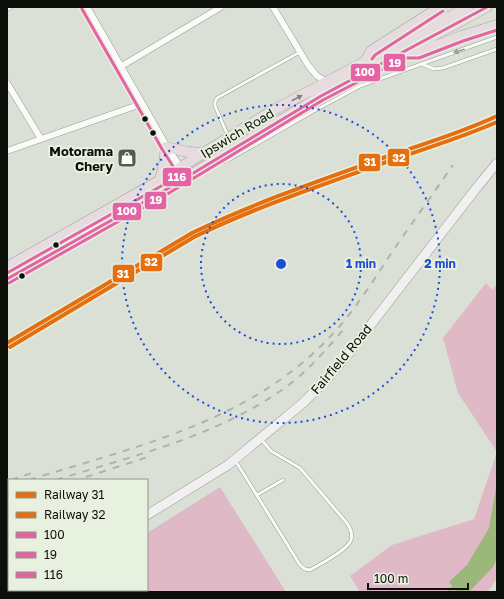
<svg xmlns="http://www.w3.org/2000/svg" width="504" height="599" font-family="'Golos Text',sans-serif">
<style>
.green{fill:#e0b9c6}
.water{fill:#9bb77a}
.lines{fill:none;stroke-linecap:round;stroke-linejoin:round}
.stream{stroke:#9bb77a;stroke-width:2}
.service-casing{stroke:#989c94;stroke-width:4}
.minor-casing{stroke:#989c94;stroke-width:7}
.tertiary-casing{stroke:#989c94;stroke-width:9}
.secondary-casing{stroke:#989c94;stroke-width:10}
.trunk-casing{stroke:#a69c9d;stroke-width:11}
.path{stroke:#bfbfbc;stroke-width:1;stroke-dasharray:2 3;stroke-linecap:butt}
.service{stroke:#fafaf9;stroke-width:3}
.minor{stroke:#fafaf9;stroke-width:6}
.tertiary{stroke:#fafaf9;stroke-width:8}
.secondary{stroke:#f2eff0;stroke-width:9}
.trunk{stroke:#e6dce0;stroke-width:10}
.rail{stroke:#b0b2af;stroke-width:2;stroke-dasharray:7 7;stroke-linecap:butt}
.bus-1-casing{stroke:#e8f1df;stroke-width:6}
.bus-2-casing{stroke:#e8f1df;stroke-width:6}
.bus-3-casing{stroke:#e8f1df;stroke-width:6}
.bus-1{stroke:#e463a4;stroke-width:3}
.bus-2{stroke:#e463a4;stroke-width:3}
.bus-3{stroke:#e463a4;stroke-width:3}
.rail-1-casing{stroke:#e8f1df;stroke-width:7}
.rail-2-casing{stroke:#e8f1df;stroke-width:7}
.rail-1{stroke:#e56e0f;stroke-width:4}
.rail-2{stroke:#e56e0f;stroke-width:4}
.oneway{fill:#9b9c99}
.oneway2{fill:#848080}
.ring{fill:none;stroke:#1d4ed8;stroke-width:2;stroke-dasharray:2 4}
.bus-dot{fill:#0d100a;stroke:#e8f1df;stroke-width:1.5}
.labels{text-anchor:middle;stroke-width:4;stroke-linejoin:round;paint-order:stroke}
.street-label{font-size:13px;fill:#0d100a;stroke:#e8f1df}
.poi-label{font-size:13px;font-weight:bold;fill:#0d100a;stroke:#e8f1df;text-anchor:end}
.centre{fill:#1d4ed8;stroke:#e8f1df;stroke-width:2}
.ring-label{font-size:12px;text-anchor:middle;font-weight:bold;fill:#1d4ed8;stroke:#e8f1df;stroke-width:4;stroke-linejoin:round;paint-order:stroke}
.line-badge{stroke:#e8f1df;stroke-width:1.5}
.badge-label{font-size:11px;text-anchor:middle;font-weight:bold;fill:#fff}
</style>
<rect width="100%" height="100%" fill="#dbe0d6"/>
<path class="green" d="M 486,283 L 493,290 L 497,283 L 497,578 L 490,589 L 486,592 L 360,592 L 350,576 L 392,545 L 474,519 L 497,452 L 458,393 L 443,338 Z
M 220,487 L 286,592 L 45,592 L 49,590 L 147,590 L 147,533 Z"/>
<path class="water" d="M 497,482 L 497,558 L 493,567 L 469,592 L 457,592 L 449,582 L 467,565 L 489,528 Z"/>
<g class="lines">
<path class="stream" d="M 448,592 L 454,586"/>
<g class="service-casing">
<path id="service" d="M 422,64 L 434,69 L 443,68 L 497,49
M 228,136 L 215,106 L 215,102 L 217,98 L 300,52
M 215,165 L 230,159 L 312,112 L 360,86 L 497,37
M 235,460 L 300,565 L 305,569 L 310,570 C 320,564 347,551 351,540 C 353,533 350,527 346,522 L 300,468 L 271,451 L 261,439
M 257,495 L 283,480"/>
</g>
<g class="minor-casing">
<path id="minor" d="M 273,7 L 308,65 L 317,76 L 327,82
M 7,8 L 9,7
M 120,67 L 221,7
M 7,83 L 41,139
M 7,151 L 141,104"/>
</g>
<g class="tertiary-casing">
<path id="tertiary" d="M 86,7 L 166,147 L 186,178"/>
</g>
<g class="secondary-casing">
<path id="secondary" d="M 147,515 L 228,465 L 303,403 L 325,381 L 349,353 L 478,186 L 497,163
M 23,592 L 26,590"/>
</g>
<g class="trunk-casing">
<path id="trunk" d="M 405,53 L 418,53 L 461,36 L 497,25
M 365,62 L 371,51 L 440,7
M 160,180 L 164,164 L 166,147 L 188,152 L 205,153
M 7,267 L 160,180 L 270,112 L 468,7
M 7,279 L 167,189 L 321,96 L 487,7"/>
</g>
<path class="path" d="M 147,535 L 192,507 L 199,506 C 214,518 221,536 226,554
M 88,592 L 91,590
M 136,592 L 137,590"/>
<use href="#service" class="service"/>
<use href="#minor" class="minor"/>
<use href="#tertiary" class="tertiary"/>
<use href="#secondary" class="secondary"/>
<use href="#trunk" class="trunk"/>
<path class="rail" d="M 86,477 L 151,456
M 11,480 L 35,472
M 29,480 C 144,444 263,419 344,321 C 362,299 377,275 392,252 C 412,223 433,194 453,165
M 56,480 C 136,455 222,435 290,384 C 311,368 328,347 345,328
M 7,487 L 9,486
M 7,495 L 9,495"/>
<g class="bus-1-casing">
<path id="bus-1" d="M 7,279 L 167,189 L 321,96 L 487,7"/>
</g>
<g class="bus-2-casing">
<path id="bus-2" d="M 372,59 L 375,55 L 443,11
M 9,283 L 169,193 L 323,100 L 404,58 L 419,58 L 463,41 L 497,30"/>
</g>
<g class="bus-3-casing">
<path id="bus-3" d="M 7,273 L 179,176 L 162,149 L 82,9"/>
</g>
<use href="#bus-1" class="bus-1"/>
<use href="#bus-2" class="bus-2"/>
<use href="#bus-3" class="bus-3"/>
<g class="rail-1-casing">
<path id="rail-1" d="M 7,343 L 192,233 C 256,202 324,179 391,155 C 427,143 463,132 497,116"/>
</g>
<g class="rail-2-casing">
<path id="rail-2" d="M 10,347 L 194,237 C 258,206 325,184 392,160 C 427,148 463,137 497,122"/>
</g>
<use href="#rail-1" class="rail-1"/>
<use href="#rail-2" class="rail-2"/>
</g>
<defs><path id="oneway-solid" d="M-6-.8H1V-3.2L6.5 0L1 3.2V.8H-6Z"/></defs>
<use class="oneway" href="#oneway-solid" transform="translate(459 51) rotate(161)"/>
<use class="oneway2" href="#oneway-solid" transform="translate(297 98) rotate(-28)"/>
<g class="ring">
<circle cx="281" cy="264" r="80"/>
<circle cx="281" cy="264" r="159"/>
</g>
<defs>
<g id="shop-square" transform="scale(1)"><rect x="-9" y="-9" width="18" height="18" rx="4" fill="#555951" stroke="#e8f1df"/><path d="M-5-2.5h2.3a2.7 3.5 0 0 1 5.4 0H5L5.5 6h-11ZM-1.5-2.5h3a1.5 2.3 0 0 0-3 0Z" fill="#fff"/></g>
</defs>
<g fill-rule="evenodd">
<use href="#shop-square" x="127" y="158"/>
</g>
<g class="bus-dot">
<circle cx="145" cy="119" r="3.5"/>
<circle cx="153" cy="133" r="3.5"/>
<circle cx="56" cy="245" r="3.5"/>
<circle cx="22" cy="276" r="3.5"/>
</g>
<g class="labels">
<g class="street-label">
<text transform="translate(237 133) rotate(-31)" y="5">Ipswich Road</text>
<text transform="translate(341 359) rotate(-50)" y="5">Fairfield Road</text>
</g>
<g class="poi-label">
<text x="113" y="156">Motorama<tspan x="113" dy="15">Chery</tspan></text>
</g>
</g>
<circle cx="281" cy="264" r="6" class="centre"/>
<g class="ring-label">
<text x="361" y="268">1 min</text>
<text x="440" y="268">2 min</text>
</g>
<g class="line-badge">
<rect x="383" y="53" width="23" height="19" rx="4" fill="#e463a4"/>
<rect x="350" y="63" width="31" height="19" rx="4" fill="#e463a4"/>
<rect x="387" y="148" width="23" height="19" rx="4" fill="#e56e0f"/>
<rect x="358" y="153" width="23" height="19" rx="4" fill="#e56e0f"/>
<rect x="162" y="167" width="30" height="20" rx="4" fill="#e463a4"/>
<rect x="144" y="191" width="23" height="19" rx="4" fill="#e463a4"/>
<rect x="112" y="202" width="30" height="19" rx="4" fill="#e463a4"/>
<rect x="140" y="253" width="23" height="19" rx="4" fill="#e56e0f"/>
<rect x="112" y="264" width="23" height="19" rx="4" fill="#e56e0f"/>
</g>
<g class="badge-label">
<text x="395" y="67">19</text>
<text x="365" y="76">100</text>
<text x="399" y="162">32</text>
<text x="370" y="166">31</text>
<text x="177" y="181">116</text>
<text x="156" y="204">19</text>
<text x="127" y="215">100</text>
<text x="151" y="266">32</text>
<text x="123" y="278">31</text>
</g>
<rect width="504" height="599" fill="none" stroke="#0d100a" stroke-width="16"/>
<rect x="8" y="479" width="140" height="112" fill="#e8f1df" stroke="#90978a"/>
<rect x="16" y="492" width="20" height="6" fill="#e56e0f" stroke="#90978a"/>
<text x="44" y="499" font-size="12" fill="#0d100a">Railway 31</text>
<rect x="16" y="512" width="20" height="6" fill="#e56e0f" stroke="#90978a"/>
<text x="44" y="519" font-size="12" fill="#0d100a">Railway 32</text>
<rect x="16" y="532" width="20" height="6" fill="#e463a4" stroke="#90978a"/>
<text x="44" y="539" font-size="12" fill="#0d100a">100</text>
<rect x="16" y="552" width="20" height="6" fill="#e463a4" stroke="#90978a"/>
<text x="44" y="559" font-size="12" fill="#0d100a">19</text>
<rect x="16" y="572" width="20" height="6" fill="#e463a4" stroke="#90978a"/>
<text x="44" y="579" font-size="12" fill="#0d100a">116</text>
<path d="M368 583v6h100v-6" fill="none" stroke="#0d100a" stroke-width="2"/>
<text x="374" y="583" font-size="12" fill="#0d100a" stroke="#e8f1df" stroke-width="3" paint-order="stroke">100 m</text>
</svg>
